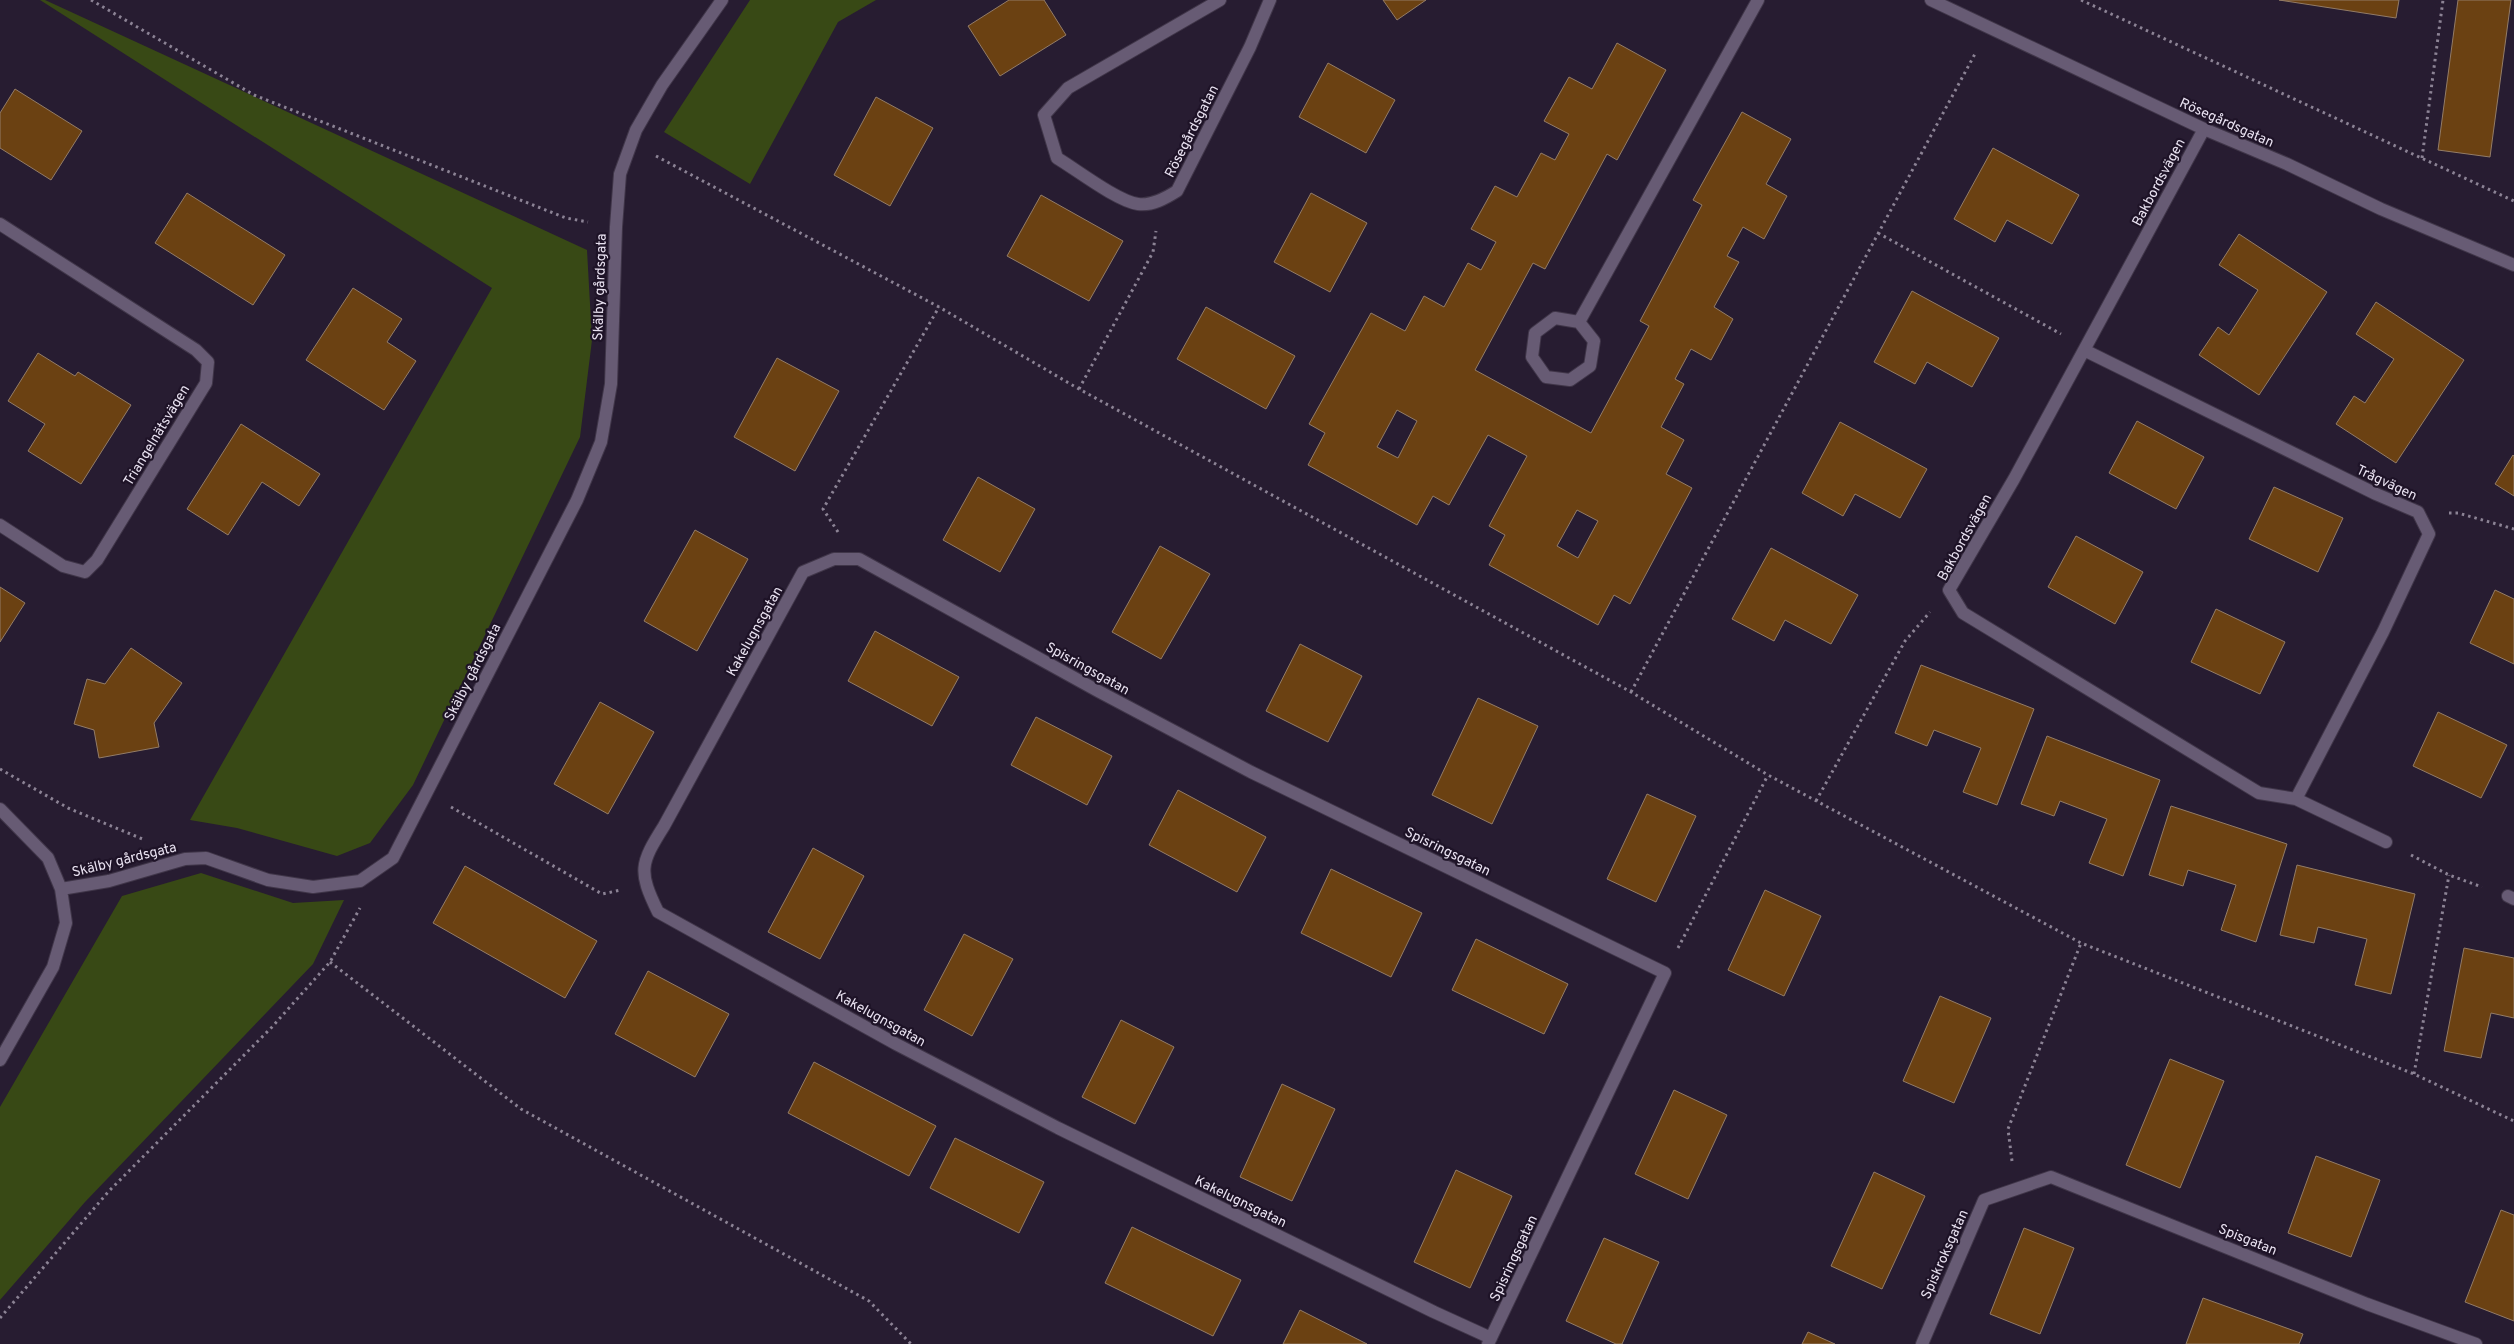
<svg xmlns="http://www.w3.org/2000/svg" width="2514" height="1344" font-family="Overpass,sans-serif">
<style>
.green{fill:#384915}
.building{fill:#6b4112;stroke:#937c67;fill-rule:evenodd}
.lines{fill:none;stroke-linecap:round;stroke-linejoin:round}
.lane-casing{stroke:#403649;stroke-width:14}
.street-casing{stroke:#403649;stroke-width:14}
.path{stroke:#8c8395;stroke-width:3;stroke-dasharray:2.5 4;stroke-linecap:butt}
.lane{stroke:#675b74;stroke-width:12}
.street{stroke:#675b74;stroke-width:12}
.labels{text-anchor:middle;stroke-width:4.5;stroke-linejoin:round;paint-order:stroke}
.street-label{font-size:14px;fill:#e9e2f1;stroke:#1e1327}
</style>
<rect width="100%" height="100%" fill="#271c31"/>
<path class="green" d="M 40,0 L 45,0 L 587,250 L 592,340 L 580,437 L 413,785 L 370,843 L 337,856 L 237,828 L 190,820 L 492,288 Z
M 750,0 L 876,0 L 838,22 L 750,184 L 664,132 Z
M 201,873 L 293,903 L 344,900 L 313,964 L 85,1202 L 0,1300 L 0,1107 L 122,896 Z"/>
<path class="building" d="M 1009,0 L 1044,0 L 1066,35 L 1000,76 L 968,26 Z
M 1383,0 L 1426,0 L 1397,20 Z
M 2279,0 L 2399,0 L 2396,18 Z
M 2458,0 L 2511,0 L 2490,157 L 2438,150 Z
M 1617,43 L 1666,70 L 1617,160 L 1607,154 L 1545,269 L 1533,263 L 1475,370 L 1591,433 L 1649,326 L 1640,321 L 1702,205 L 1693,200 L 1742,112 L 1791,139 L 1766,184 L 1787,196 L 1764,239 L 1743,227 L 1727,256 L 1739,262 L 1714,307 L 1733,319 L 1711,360 L 1691,349 L 1675,379 L 1684,384 L 1661,427 L 1684,440 L 1666,474 L 1692,488 L 1630,604 L 1614,595 L 1598,625 L 1489,565 L 1505,535 L 1489,526 L 1527,456 L 1488,435 L 1449,505 L 1433,496 L 1417,525 L 1308,465 L 1325,433 L 1309,424 L 1371,313 L 1405,331 L 1424,296 L 1444,307 L 1468,263 L 1481,270 L 1496,242 L 1471,229 L 1495,186 L 1517,197 L 1541,153 L 1555,160 L 1569,134 L 1544,121 L 1569,77 L 1592,89 ZM 1397,410 L 1417,421 L 1398,458 L 1377,447 ZM 1577,510 L 1598,521 L 1578,558 L 1557,546 Z
M 1328,63 L 1395,100 L 1366,153 L 1299,117 Z
M 15,89 L 82,131 L 51,180 L 0,148 L 0,113 Z
M 876,97 L 933,128 L 890,206 L 834,175 Z
M 1993,148 L 2079,195 L 2052,244 L 2007,220 L 1995,242 L 1954,219 Z
M 187,193 L 285,255 L 253,305 L 155,243 Z
M 1311,193 L 1367,223 L 1330,292 L 1274,262 Z
M 1041,195 L 1123,241 L 1089,301 L 1007,256 Z
M 2239,234 L 2327,292 L 2259,395 L 2199,355 L 2218,327 L 2229,335 L 2258,290 L 2219,265 Z
M 353,288 L 402,319 L 387,342 L 416,361 L 384,410 L 306,360 Z
M 1912,291 L 1999,338 L 1972,387 L 1927,362 L 1915,384 L 1874,362 Z
M 2376,302 L 2464,360 L 2396,463 L 2336,424 L 2354,396 L 2365,403 L 2394,359 L 2356,334 Z
M 1206,307 L 1295,356 L 1266,409 L 1177,359 Z
M 38,353 L 75,376 L 78,372 L 131,405 L 81,484 L 28,451 L 45,424 L 8,401 Z
M 777,358 L 839,391 L 795,471 L 734,437 Z
M 2137,421 L 2204,457 L 2176,509 L 2109,473 Z
M 1840,422 L 1927,469 L 1900,518 L 1855,494 L 1843,516 L 1802,493 Z
M 241,424 L 320,474 L 299,506 L 262,482 L 228,535 L 187,509 Z
M 2513,455 L 2514,456 L 2514,496 L 2495,484 Z
M 978,477 L 1035,509 L 1000,572 L 943,540 Z
M 2274,487 L 2343,518 L 2318,572 L 2249,539 Z
M 695,530 L 748,559 L 697,651 L 644,621 Z
M 2076,536 L 2143,572 L 2115,624 L 2048,587 Z
M 1160,546 L 1210,574 L 1161,659 L 1112,632 Z
M 1771,548 L 1858,595 L 1831,644 L 1785,620 L 1774,641 L 1732,619 Z
M 0,587 L 25,603 L 0,642 Z
M 2495,590 L 2514,599 L 2514,664 L 2470,643 Z
M 2216,609 L 2285,642 L 2260,694 L 2191,662 Z
M 875,631 L 959,677 L 932,726 L 848,681 Z
M 1300,644 L 1362,676 L 1328,742 L 1266,711 Z
M 131,648 L 182,683 L 154,723 L 159,747 L 99,758 L 94,730 L 74,724 L 87,679 L 105,684 Z
M 1921,665 L 2034,709 L 1997,805 L 1963,792 L 1981,748 L 1934,730 L 1927,746 L 1895,733 Z
M 1478,698 L 1538,726 L 1492,824 L 1432,795 Z
M 600,702 L 654,732 L 608,814 L 554,784 Z
M 2438,712 L 2507,745 L 2481,798 L 2413,766 Z
M 1036,717 L 1112,756 L 1087,805 L 1011,765 Z
M 2047,736 L 2160,780 L 2123,876 L 2089,863 L 2107,819 L 2060,801 L 2054,816 L 2021,804 Z
M 1178,790 L 1266,837 L 1237,892 L 1149,845 Z
M 1647,794 L 1696,816 L 1656,902 L 1607,879 Z
M 2171,806 L 2287,844 L 2256,942 L 2221,930 L 2236,885 L 2188,870 L 2183,886 L 2149,875 Z
M 813,848 L 864,876 L 820,959 L 768,932 Z
M 2297,865 L 2415,894 L 2391,994 L 2355,985 L 2367,939 L 2318,927 L 2314,943 L 2280,935 Z
M 465,866 L 597,941 L 565,998 L 433,923 Z
M 1331,869 L 1422,913 L 1391,977 L 1301,933 Z
M 1765,890 L 1821,916 L 1784,996 L 1728,970 Z
M 964,934 L 1013,959 L 972,1036 L 924,1010 Z
M 1476,939 L 1568,984 L 1544,1034 L 1452,990 Z
M 2464,948 L 2514,958 L 2514,1018 L 2491,1013 L 2481,1058 L 2444,1051 Z
M 648,971 L 729,1014 L 695,1077 L 615,1034 Z
M 1940,996 L 1991,1018 L 1954,1103 L 1903,1081 Z
M 1121,1020 L 1174,1047 L 1135,1124 L 1082,1097 Z
M 2170,1059 L 2224,1081 L 2180,1188 L 2126,1165 Z
M 814,1062 L 936,1126 L 909,1176 L 788,1113 Z
M 1282,1084 L 1335,1109 L 1292,1201 L 1240,1177 Z
M 1674,1090 L 1727,1115 L 1688,1199 L 1635,1174 Z
M 955,1138 L 1044,1182 L 1019,1233 L 930,1188 Z
M 2316,1156 L 2380,1180 L 2351,1257 L 2288,1233 Z
M 1456,1170 L 1512,1196 L 1470,1288 L 1414,1262 Z
M 1874,1172 L 1925,1196 L 1882,1289 L 1831,1266 Z
M 2501,1210 L 2514,1215 L 2514,1321 L 2465,1302 Z
M 1132,1227 L 1241,1280 L 1213,1336 L 1105,1283 Z
M 2024,1228 L 2074,1248 L 2040,1334 L 1990,1314 Z
M 1604,1238 L 1659,1262 L 1622,1344 L 1616,1344 L 1566,1321 Z
M 2203,1298 L 2303,1334 L 2299,1344 L 2186,1344 Z
M 1300,1310 L 1367,1344 L 1283,1344 Z
M 1808,1332 L 1835,1344 L 1802,1344 Z"/>
<g class="lines">
<g class="lane-casing">
<path id="lane" d="M 1555,318 L 1579,322 L 1594,341 L 1590,366 L 1570,380 L 1546,377 L 1532,357 L 1535,333 Z
M 1579,322 L 1758,0"/>
</g>
<g class="street-casing">
<path id="street" d="M 1220,0 L 1068,88 L 1044,115 L 1057,158 C 1077,170 1117,201 1138,204 C 1152,206 1166,198 1177,191 L 1250,47 L 1270,0
M 1931,0 L 2204,129 L 2287,164 L 2381,209 L 2514,265
M 2204,129 L 2014,479 L 1949,590 L 1963,613 L 2259,793 L 2296,799 L 2386,842
M 0,224 L 196,350 L 208,362 L 206,383 L 97,560 L 85,572 L 63,566 L 0,525
M 2084,350 L 2376,494 L 2418,512 L 2429,534 L 2383,632 L 2296,799
M 0,809 L 48,858 L 61,889 L 66,923 L 53,967 L 0,1060
M 61,889 L 109,881 L 185,859 L 206,858 L 268,880 L 313,887 L 360,881 L 393,858 L 577,500 L 601,442 L 611,384 L 616,227 L 620,174 L 636,130 L 662,85 L 722,0
M 2508,896 L 2514,899
M 1488,1344 L 1665,973 L 1251,772 L 1098,691 L 859,559 L 834,559 L 803,572 L 664,826 C 640,864 638,871 658,912 L 896,1044 L 1058,1128 L 1434,1312 L 1491,1338
M 1922,1344 L 1984,1200 L 2051,1177 L 2367,1304 L 2476,1344"/>
</g>
<path class="path" d="M 91,0 L 254,95 L 566,218 L 588,222
M 2081,0 L 2514,201
M 656,156 L 939,307 L 1079,389 L 1631,692 L 1768,775 L 2081,943 L 2414,1074 L 2514,1121
M 2422,158 L 2443,0
M 1878,233 L 2061,334
M 1079,389 L 1153,252 L 1156,231
M 2449,513 L 2458,513 L 2514,529
M 838,532 L 823,509 L 939,307
M 1631,692 L 1976,52
M 0,769 L 68,808 L 145,840
M 1816,801 L 1905,641 L 1930,612
M 451,807 L 602,894 L 621,890
M 2411,855 L 2449,875 L 2482,887
M 1678,948 L 1768,775
M 330,962 L 521,1109 L 869,1301 L 911,1344
M 2414,1074 L 2449,875
M 2012,1161 L 2008,1129 L 2081,943
M 0,1318 L 109,1191 L 272,1027 L 330,962 L 360,908"/>
<use href="#lane" class="lane"/>
<use href="#street" class="street"/>
</g>
<g class="labels">
<g class="street-label">
<text transform="translate(2227 122) rotate(24)" y="5">Rösegårdsgatan</text>
<text transform="translate(1191 131) rotate(-63)" y="5">Rösegårdsgatan</text>
<text transform="translate(2158 182) rotate(-62)" y="5">Bakbordsvägen</text>
<text transform="translate(599 287) rotate(-88)" y="5">Skälby gårdsgata</text>
<text transform="translate(156 435) rotate(-59)" y="5">Triangelnätsvägen</text>
<text transform="translate(2387 482) rotate(25)" y="5">Trågvägen</text>
<text transform="translate(1964 537) rotate(-61)" y="5">Bakbordsvägen</text>
<text transform="translate(754 631) rotate(-61)" y="5">Kakelugnsgatan</text>
<text transform="translate(1088 668) rotate(29)" y="5">Spisringsgatan</text>
<text transform="translate(472 672) rotate(-63)" y="5">Skälby gårdsgata</text>
<text transform="translate(1448 851) rotate(26)" y="5">Spisringsgatan</text>
<text transform="translate(124 859) rotate(-14)" y="5">Skälby gårdsgata</text>
<text transform="translate(881 1018) rotate(29)" y="5">Kakelugnsgatan</text>
<text transform="translate(1241 1201) rotate(26)" y="5">Kakelugnsgatan</text>
<text transform="translate(2248 1239) rotate(22)" y="5">Spisgatan</text>
<text transform="translate(1944 1254) rotate(-66)" y="5">Spiskroksgatan</text>
<text transform="translate(1513 1258) rotate(-65)" y="5">Spisringsgatan</text>
</g>
</g>
</svg>
